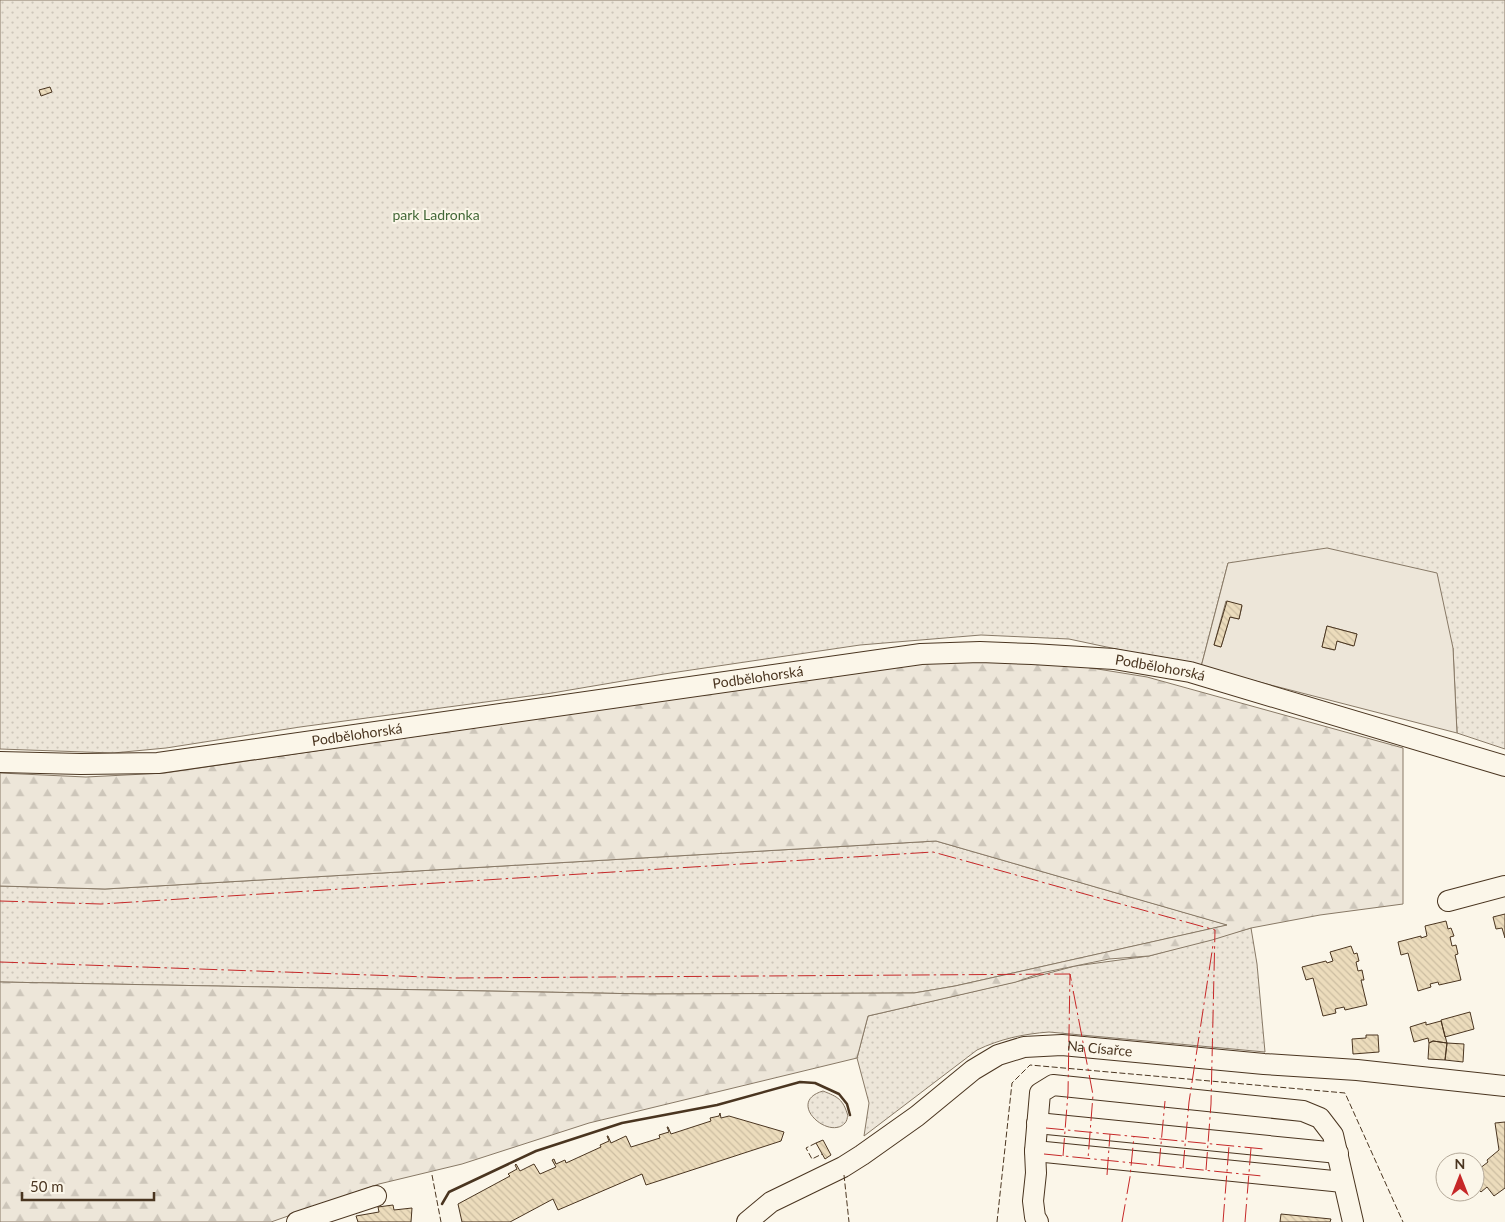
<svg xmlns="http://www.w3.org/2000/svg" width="1505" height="1222" font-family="Lato,sans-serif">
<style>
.grass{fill:url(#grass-dots);stroke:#887966}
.forest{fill:url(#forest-firs);stroke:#887966}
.garden{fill:#ede6d9;stroke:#887966;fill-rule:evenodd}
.building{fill:url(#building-back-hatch);stroke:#4a3520}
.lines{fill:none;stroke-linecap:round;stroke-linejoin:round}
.minor-casing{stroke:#4a3520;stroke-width:22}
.minor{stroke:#fbf6e9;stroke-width:20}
.fence{stroke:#4a3520;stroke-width:1;stroke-dasharray:6 2.5;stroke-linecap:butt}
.wall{stroke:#4a3520;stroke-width:2.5}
.power{stroke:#c62828;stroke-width:1;stroke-dasharray:18 4 2.5 4;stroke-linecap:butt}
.labels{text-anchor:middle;stroke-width:4;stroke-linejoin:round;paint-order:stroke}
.park-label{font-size:14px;fill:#436837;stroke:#fbf6e9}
.street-label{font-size:14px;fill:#4a3520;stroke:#fbf6e9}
</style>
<defs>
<pattern id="grass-dots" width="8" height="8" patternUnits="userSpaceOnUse" patternTransform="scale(1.25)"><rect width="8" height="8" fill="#ede6d9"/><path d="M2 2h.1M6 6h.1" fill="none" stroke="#cdc6ba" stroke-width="1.8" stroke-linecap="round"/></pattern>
<pattern id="forest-firs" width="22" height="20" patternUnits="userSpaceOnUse" patternTransform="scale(1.25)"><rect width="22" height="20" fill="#ede6d9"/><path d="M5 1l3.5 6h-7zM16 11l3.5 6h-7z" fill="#cdc6ba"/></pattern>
<pattern id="building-back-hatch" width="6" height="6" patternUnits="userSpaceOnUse" patternTransform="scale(1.25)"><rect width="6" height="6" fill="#ecdcbc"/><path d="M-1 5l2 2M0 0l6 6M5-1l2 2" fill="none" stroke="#ccbda1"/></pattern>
</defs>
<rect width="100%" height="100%" fill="#fbf6e9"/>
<path class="grass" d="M 0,0 L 1505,0 L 1505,749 L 1457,733 L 1453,648 L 1228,563 L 1201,667 L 1069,639 L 981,635 L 860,645 L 664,674 L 552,693 L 300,727 L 166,748 L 113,753 L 0,749 Z
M 936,841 L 1228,925 L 955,986 L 914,993 L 647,994 L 0,982 L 0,886 L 105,889 Z
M 1251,928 L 1257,964 L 1265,1052 L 1049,1032 C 1023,1034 1000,1039 977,1050 L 864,1136 L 869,1103 L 857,1058 L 868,1016 L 1023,980 L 1075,966 L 1149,956 Z
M 823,1091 C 838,1097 843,1099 848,1116 C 847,1118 847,1121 845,1123 C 829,1141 785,1102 823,1091 Z"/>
<path class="forest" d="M 1011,661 L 1079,666 L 1147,677 L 1403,748 L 1403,904 L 1320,915 L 1251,928 L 1212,940 L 1149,956 L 1109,959 L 1041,973 L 1016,982 L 868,1016 L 857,1058 L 589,1123 L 462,1164 L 379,1184 L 271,1222 L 0,1222 L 0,982 L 647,994 L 914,993 L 955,986 L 1227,925 L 936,841 L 105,889 L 0,886 L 0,773 L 86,777 L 165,773 L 916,663 Z"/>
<path class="garden" d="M 1327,548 L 1437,573 L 1453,648 L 1457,733 L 1201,667 L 1228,563 ZM 1226,601 L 1242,606 L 1239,619 L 1230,617 L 1221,647 L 1214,645 ZM 1327,626 L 1357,634 L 1353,646 L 1337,641 L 1334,650 L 1322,647 Z"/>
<path class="building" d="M 50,87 L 52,92 L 41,96 L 39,90 Z
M 1227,601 L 1242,605 L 1239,619 L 1230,617 L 1221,647 L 1214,645 Z
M 1327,626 L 1357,634 L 1354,646 L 1337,641 L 1335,650 L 1322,647 Z
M 1505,914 L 1505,938 L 1502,928 L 1496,929 L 1493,917 Z
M 1446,921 L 1448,929 L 1451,928 L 1454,936 L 1450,937 L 1452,946 L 1456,945 L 1458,954 L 1455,955 L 1461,980 L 1439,985 L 1438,982 L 1430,984 L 1431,987 L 1418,991 L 1408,953 L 1401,955 L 1398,942 L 1421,936 L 1421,938 L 1427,936 L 1425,926 Z
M 1351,946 L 1354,954 L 1357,953 L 1359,961 L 1356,962 L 1358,971 L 1362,970 L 1364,980 L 1361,980 L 1367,1005 L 1345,1010 L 1344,1007 L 1335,1009 L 1336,1013 L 1323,1016 L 1313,978 L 1306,980 L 1302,967 L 1326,961 L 1327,963 L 1333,961 L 1330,952 Z
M 1470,1012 L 1474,1029 L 1445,1037 L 1441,1020 Z
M 1441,1021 L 1447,1043 L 1433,1041 L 1429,1043 L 1428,1038 L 1414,1042 L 1410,1027 L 1426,1022 L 1426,1025 Z
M 1366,1035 L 1378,1035 L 1379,1052 L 1353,1054 L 1352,1039 L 1366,1038 Z
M 1433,1041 L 1447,1043 L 1445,1060 L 1428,1059 L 1429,1043 Z
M 1447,1043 L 1464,1044 L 1463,1062 L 1445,1060 Z
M 720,1113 L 721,1118 L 729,1116 L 784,1132 L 781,1141 L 646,1185 L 642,1174 L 558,1210 L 553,1199 L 510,1222 L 462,1222 L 458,1204 L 510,1176 L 508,1174 L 517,1169 L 515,1165 L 516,1164 L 520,1171 L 534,1164 L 540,1174 L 556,1167 L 552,1160 L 554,1159 L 556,1164 L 565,1160 L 566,1163 L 601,1147 L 600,1145 L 609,1141 L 607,1136 L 608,1136 L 611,1143 L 626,1136 L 631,1147 L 660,1138 L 659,1135 L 669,1132 L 667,1127 L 668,1127 L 671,1134 L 711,1121 L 710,1118 L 719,1116 Z
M 1505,1122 L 1505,1188 L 1494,1196 L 1487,1187 L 1481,1192 L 1475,1185 L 1475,1172 L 1488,1162 L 1487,1160 L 1499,1150 L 1495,1123 Z
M 823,1140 L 831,1155 L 825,1159 L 816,1143 Z
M 393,1205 L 394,1210 L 412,1208 L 411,1222 L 358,1222 L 356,1216 L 379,1212 L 378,1207 Z
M 1281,1214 L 1331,1219 L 1330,1222 L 1280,1222 Z"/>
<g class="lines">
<g class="minor-casing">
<g id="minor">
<path id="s1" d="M 0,762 L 81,764 L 158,763 L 921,654 L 980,652 L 1032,654 L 1114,659 L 1190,672 L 1505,766"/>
<path d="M 1448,901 L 1505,886"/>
<path d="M 1037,1123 L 1338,1153"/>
<path d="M 1035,1151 L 1343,1182"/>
<path d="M 297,1222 L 376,1196"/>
<path id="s2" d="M 747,1222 L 771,1202 L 843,1167 L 862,1155 L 917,1116 L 973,1070 L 998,1055 L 1024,1047 L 1062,1045 L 1264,1064 L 1357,1070 L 1505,1086"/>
<path d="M 1038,1222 L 1035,1217 L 1033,1201 L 1036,1173 L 1035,1151 L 1040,1093 L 1053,1085 L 1303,1111 L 1320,1118 L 1333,1135 L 1353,1222"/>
</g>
</g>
<use href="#minor" class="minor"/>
<path class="fence" d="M 816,1143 L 806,1148 L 812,1159 L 822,1154
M 432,1175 L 441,1222
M 844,1175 L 849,1222
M 997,1222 L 1012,1083 L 1030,1065 L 1345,1093 L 1403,1222"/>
<path class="wall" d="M 442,1204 L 449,1192 L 536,1151 L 622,1123 L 717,1105 L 800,1082 L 815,1083 L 839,1094 L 847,1104 L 850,1115"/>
<path class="power" d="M 0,901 L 101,904 L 933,852 L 1215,930
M 0,962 L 455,978 L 1070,974
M 1046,1128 L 1264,1149
M 1044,1154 L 1262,1176
M 1063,1156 L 1068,1093 L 1070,974 L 1093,1095 L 1088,1159
M 1159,1166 L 1165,1101
M 1183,1168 L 1189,1102 L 1213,945
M 1206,1170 L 1211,1104 L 1215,930
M 1107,1175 L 1110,1134
M 1122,1222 L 1130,1177 L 1134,1136
M 1223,1222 L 1229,1146
M 1245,1222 L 1251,1148"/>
</g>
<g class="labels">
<g class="park-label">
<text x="436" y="220">park Ladronka</text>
</g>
<g class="street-label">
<text dy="5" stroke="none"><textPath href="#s1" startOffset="1169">Podbělohorská</textPath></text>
<text dy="5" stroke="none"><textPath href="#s1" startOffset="764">Podbělohorská</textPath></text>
<text dy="5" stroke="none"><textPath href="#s1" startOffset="359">Podbělohorská</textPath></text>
<text dy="5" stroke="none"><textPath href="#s2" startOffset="406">Na Císařce</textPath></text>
</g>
</g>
<g transform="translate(1460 1177)"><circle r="24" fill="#fbf6e9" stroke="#b4a999"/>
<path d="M0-4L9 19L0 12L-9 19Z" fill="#c62828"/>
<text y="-8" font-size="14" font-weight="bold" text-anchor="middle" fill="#4a3520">N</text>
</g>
<path d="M22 1192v8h132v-8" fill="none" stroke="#4a3520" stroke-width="2.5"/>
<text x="30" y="1192" font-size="15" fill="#4a3520" stroke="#fbf6e9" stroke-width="4" paint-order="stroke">50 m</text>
</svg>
